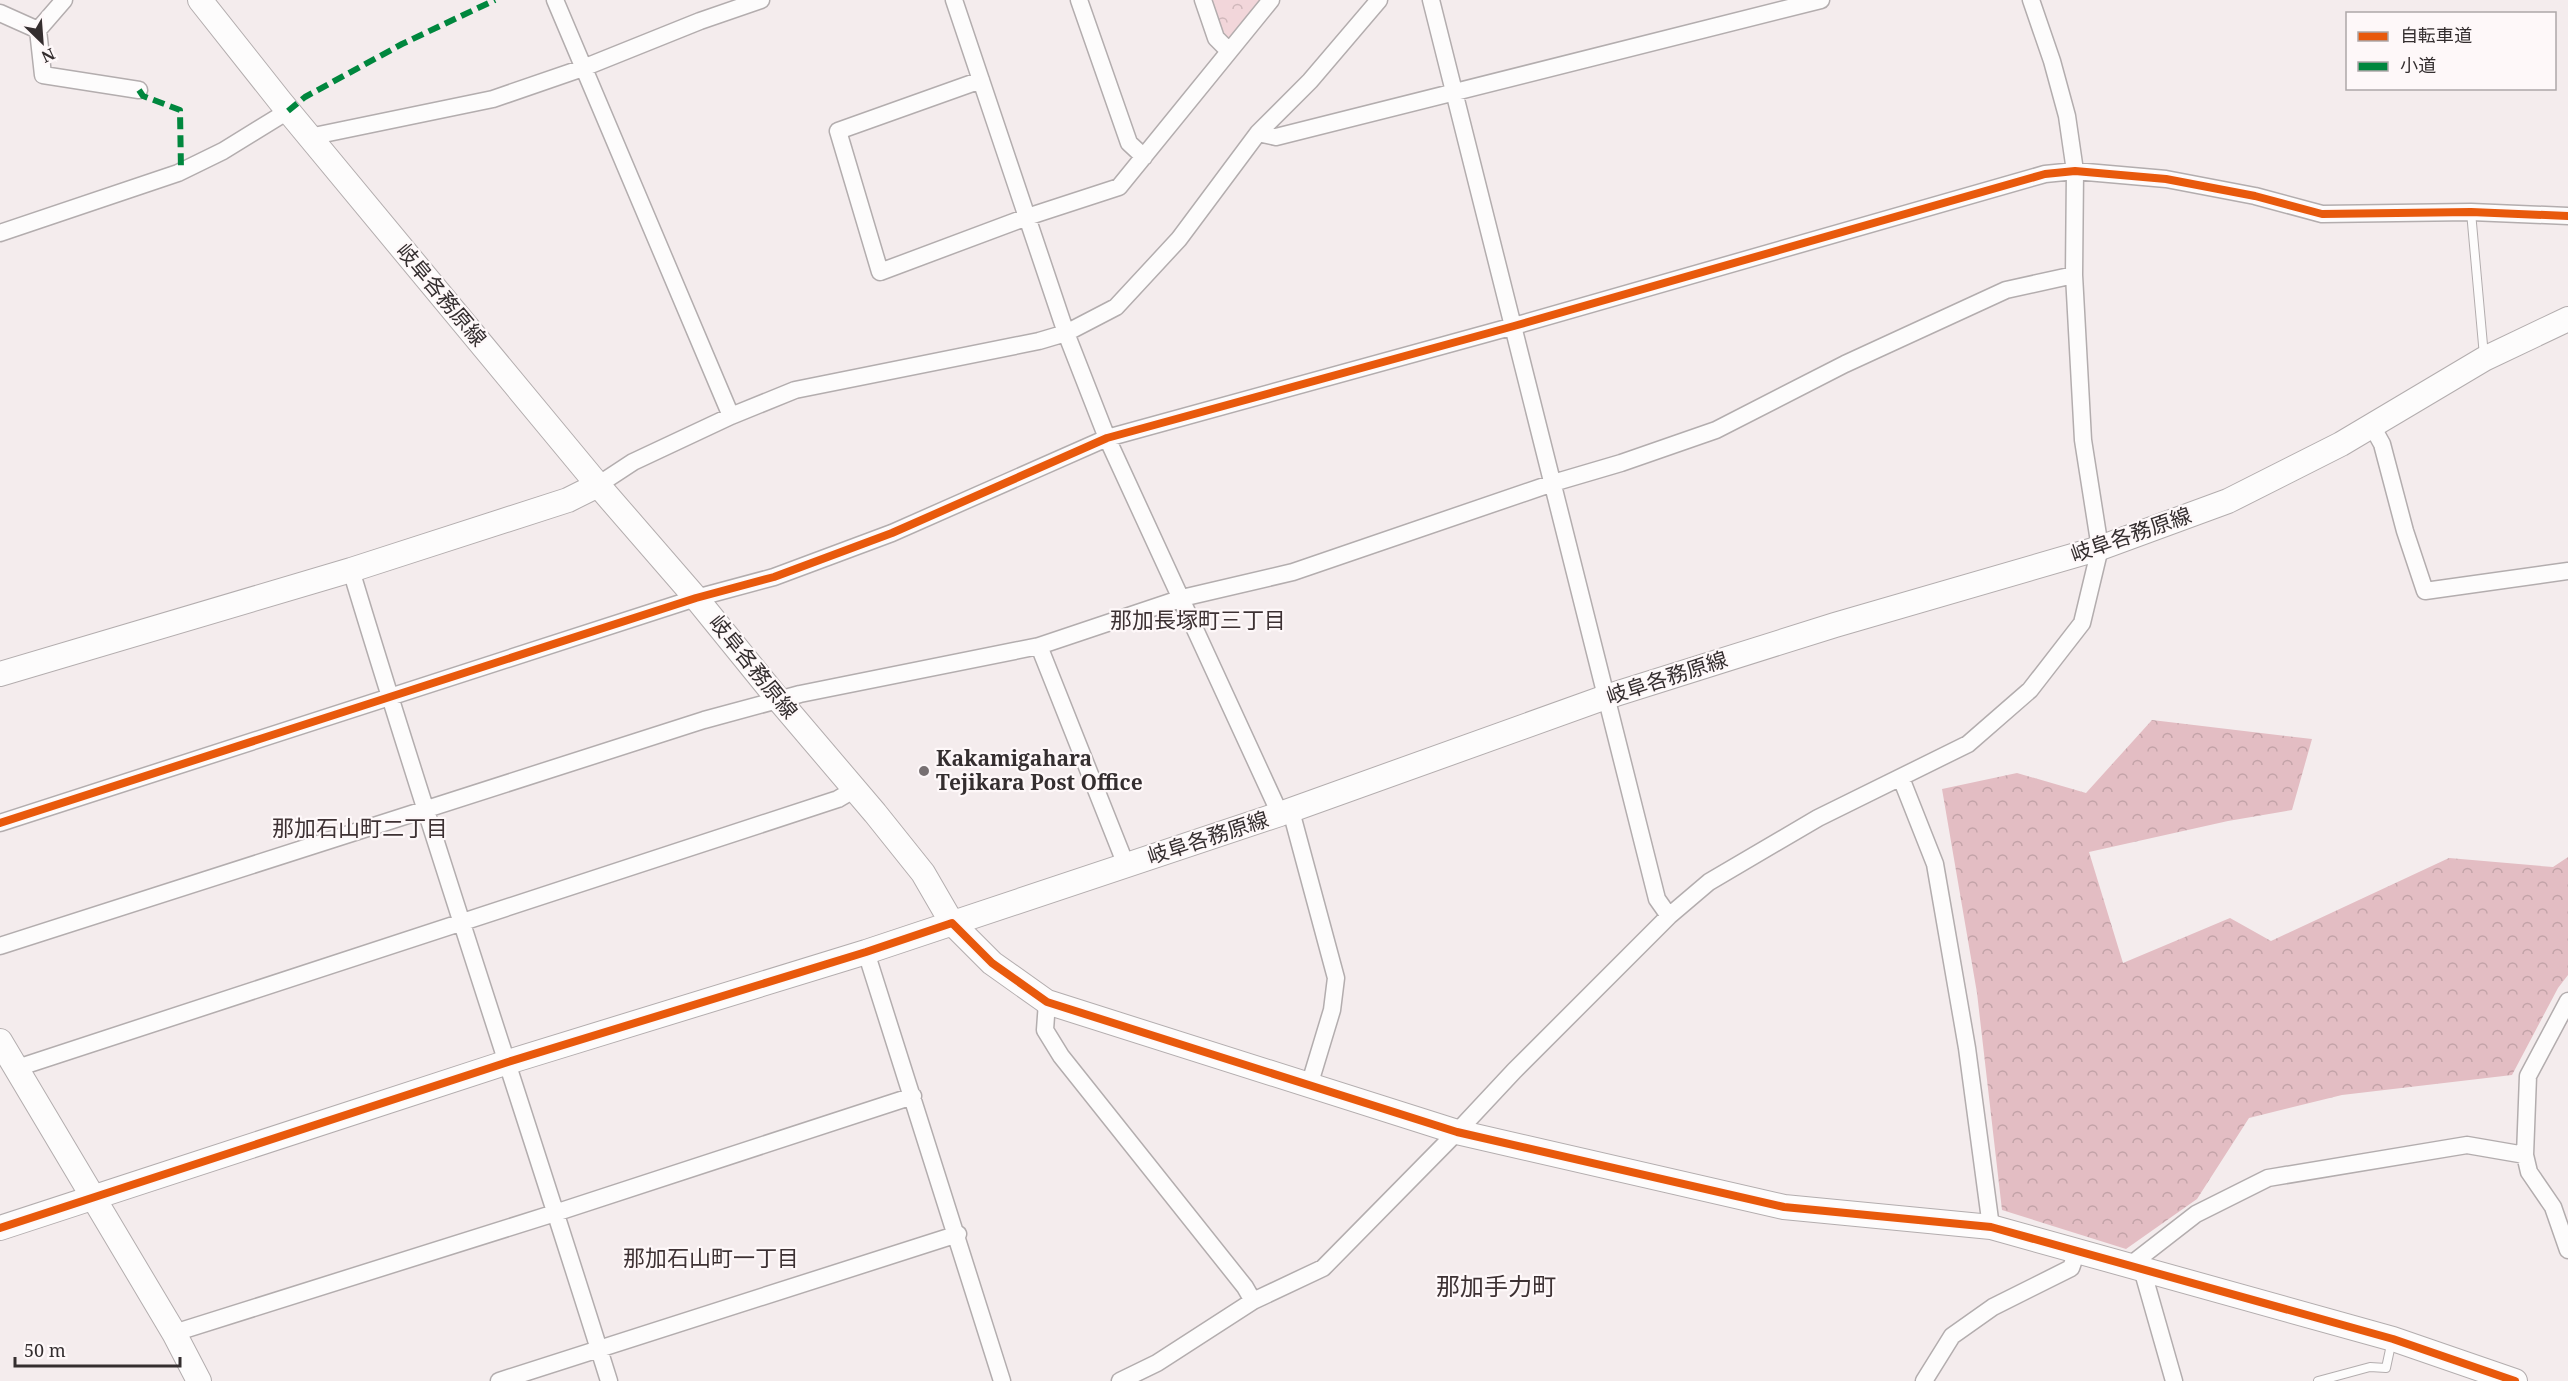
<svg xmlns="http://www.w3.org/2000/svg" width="2568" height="1381" font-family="'Noto Serif','Noto Sans JP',serif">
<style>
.forest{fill:url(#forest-crowns)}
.park{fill:url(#park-crowns)}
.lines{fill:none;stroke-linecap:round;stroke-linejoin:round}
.lane-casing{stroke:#b3adae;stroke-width:10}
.street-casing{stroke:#b3adae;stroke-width:19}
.secondary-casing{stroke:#b3adae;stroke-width:26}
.lane{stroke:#fdfcfc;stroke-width:8}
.street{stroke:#fdfcfc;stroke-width:16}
.secondary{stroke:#fdfcfc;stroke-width:24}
.quiet{stroke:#00873e;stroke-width:6;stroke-dasharray:12 6;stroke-linecap:butt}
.cycleway-casing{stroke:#fef8f9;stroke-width:11}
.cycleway{stroke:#e8590c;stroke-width:8}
.poi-dot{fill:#777072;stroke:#fef8f9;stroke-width:2}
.labels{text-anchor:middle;stroke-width:4.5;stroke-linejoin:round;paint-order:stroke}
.street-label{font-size:21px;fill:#342e2f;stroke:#fef8f9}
.poi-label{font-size:21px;font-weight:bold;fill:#342e2f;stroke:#fef8f9;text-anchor:start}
.neighbourhood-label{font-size:22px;fill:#3d3133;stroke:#fef8f9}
.quarter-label{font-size:24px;fill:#3d3133;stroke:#fef8f9}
</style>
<defs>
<pattern id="forest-crowns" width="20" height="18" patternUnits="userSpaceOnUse" patternTransform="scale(1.5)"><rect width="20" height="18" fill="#e3bdc3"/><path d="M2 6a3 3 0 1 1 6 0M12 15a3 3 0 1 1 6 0" fill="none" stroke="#c3a3a8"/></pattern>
<pattern id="park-crowns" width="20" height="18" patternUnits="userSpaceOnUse" patternTransform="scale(1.5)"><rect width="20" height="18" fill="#f2d6da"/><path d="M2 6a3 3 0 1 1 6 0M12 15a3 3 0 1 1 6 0" fill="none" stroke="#d0b8bb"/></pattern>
</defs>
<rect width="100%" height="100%" fill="#f4eced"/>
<path class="forest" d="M 2152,720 L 2312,739 L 2292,810 L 2228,821 L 2089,852 L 2123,963 L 2230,918 L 2271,941 L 2449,858 L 2553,867 L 2568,857 L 2568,975 L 2558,988 L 2512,1075 L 2342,1095 L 2249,1118 L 2197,1199 L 2126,1249 L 2002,1210 L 1977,993 L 1942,789 L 2017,773 L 2086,793 Z"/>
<path class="park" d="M 1203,0 L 1271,0 L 1229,51 Z"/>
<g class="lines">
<g class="lane-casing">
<path id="lane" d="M 2471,212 L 2484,356
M 2318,1381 L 2370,1367 L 2386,1368 L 2392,1340"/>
</g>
<g class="street-casing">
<path id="street" d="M 64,0 L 38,30 L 43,75 L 139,90
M 555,0 L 731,416
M 954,0 L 1066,333 L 1107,438 L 1280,814
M 1079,0 L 1129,143 L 1144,157
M 1203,0 L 1216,38 L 1229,51
M 1431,0 L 1657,899 L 1669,916
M 0,13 L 38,30
M 981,80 L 838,131 L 880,272 L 1027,217 L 1119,187 L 1271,0
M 1258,133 L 1276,137 L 1821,0
M 309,137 L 493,99 L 583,68 L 700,21 L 761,0
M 0,233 L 178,173 L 223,151 L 288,111
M 2372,426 L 2382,444 L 2405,531 L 2425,591 L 2568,571
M 598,485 L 633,462 L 731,416 L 795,390 L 1039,341 L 1066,333 L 1116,307 L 1179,239 L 1258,133 L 1310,81 L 1379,0
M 351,570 C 433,842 524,1110 609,1381
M 1039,646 L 1126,865
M 1901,778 L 1935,864 L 1967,1048 L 1991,1227
M 1291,811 L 1336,978 L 1332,1010 L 1309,1086
M 0,823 L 696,598 L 774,577 L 892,533 L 1107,438 L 1514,326 L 2045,174 L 2075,171 L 2166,179 L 2255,196 L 2322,214 L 2471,212 L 2568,216
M 0,946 L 704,720 L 800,694 L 1039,646 L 1182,598 L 1293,572 L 1553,483 L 1621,463 L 1716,430 L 1845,364 L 2006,290 L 2074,275
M 866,952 L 1002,1381
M 2568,1001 L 2528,1076 L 2525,1155 L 2529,1172 L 2553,1207 L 2568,1250
M 1047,1002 L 1045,1030 L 1061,1056 L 1245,1287 L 1253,1301
M 17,1068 L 838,799 L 855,789
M 2129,1266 L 2196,1214 L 2268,1178 L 2467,1145 L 2525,1155
M 2142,1269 L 2174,1381
M 174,1333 L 555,1213 L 913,1096
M 499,1381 L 958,1234
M 1120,1381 L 1157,1363 L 1253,1301 L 1323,1268 L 1457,1132 L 1514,1071 L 1669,916 L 1709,882 L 1818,818 L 1968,744 L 2030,690 L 2082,623 L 2100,548 L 2083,440 L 2074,275 L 2075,171 L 2067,116 L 2052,61 L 2031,0
M 1924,1381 L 1952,1336 L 1993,1307 L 2071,1268 L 2077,1251"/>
</g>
<g class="secondary-casing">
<path id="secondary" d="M 200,0 L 280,101 L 598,485 L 696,598 L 778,699 L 875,813 L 923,873 L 952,923 L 992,963 L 1047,1002 L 1457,1132 L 1784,1207 L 1991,1227 L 2393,1339 L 2515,1381
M 0,674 L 351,570 L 568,500 L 598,485
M 0,1041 L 174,1333 L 199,1381
M 0,1228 L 508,1062 L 866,952 L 1280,814 L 1606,697 L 1835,625 L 2100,548 L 2228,501 L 2341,444 L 2484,359 L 2568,319"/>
</g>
<use href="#lane" class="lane"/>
<use href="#street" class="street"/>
<use href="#secondary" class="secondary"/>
<path class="quiet" d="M 139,90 L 143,96 L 180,110 L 181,171
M 288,111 L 305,97 L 402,44 L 495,0"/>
<g class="cycleway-casing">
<path id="cycleway" d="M 0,823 L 696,598 L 774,577 L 892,533 L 1107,438 L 1514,326 L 2045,174 L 2075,171 L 2166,179 L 2255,196 L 2322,214 L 2471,212 L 2568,216
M 0,1228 L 508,1062 L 866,952 L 952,923 L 992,963 L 1047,1002 L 1457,1132 L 1784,1207 L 1991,1227 L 2393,1339 L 2515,1381"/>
</g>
<use href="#cycleway" class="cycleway"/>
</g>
<circle class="poi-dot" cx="924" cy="771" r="6"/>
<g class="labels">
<g class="street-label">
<text transform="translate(441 295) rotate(50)" y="7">岐阜各務原線</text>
<text transform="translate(2131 535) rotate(-19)" y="7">岐阜各務原線</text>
<text transform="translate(753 667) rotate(51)" y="7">岐阜各務原線</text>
<text transform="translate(1667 678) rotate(-18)" y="7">岐阜各務原線</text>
<text transform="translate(1208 838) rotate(-18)" y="7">岐阜各務原線</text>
</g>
<g class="poi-label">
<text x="936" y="766">Kakamigahara<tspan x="936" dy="24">Tejikara Post Office</tspan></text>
</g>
<g class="neighbourhood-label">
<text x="1198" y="628">那加長塚町三丁目</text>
<text x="360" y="836">那加石山町二丁目</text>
<text x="711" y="1266">那加石山町一丁目</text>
</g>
<g class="quarter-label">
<text x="1496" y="1295">那加手力町</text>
</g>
</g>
<rect x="2346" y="12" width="210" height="78" fill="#fef8f9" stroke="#ada7a8" stroke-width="1.5"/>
<rect x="2358" y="32" width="30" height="9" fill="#e8590c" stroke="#ada7a8" stroke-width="1.5"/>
<text x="2400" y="42" font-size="18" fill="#342e2f">自転車道</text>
<rect x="2358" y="62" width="30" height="9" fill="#00873e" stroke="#ada7a8" stroke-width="1.5"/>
<text x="2400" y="72" font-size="18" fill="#342e2f">小道</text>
<g transform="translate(42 42) rotate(155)" stroke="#fef8f9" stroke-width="4.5" paint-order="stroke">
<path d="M0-4.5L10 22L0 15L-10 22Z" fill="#342e2f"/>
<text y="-9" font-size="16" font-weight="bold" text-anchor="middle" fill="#342e2f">N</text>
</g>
<path d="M15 1357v9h165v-9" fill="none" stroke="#342e2f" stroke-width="3"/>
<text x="24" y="1357" font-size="18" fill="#342e2f" stroke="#fef8f9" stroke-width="4.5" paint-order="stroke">50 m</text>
</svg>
